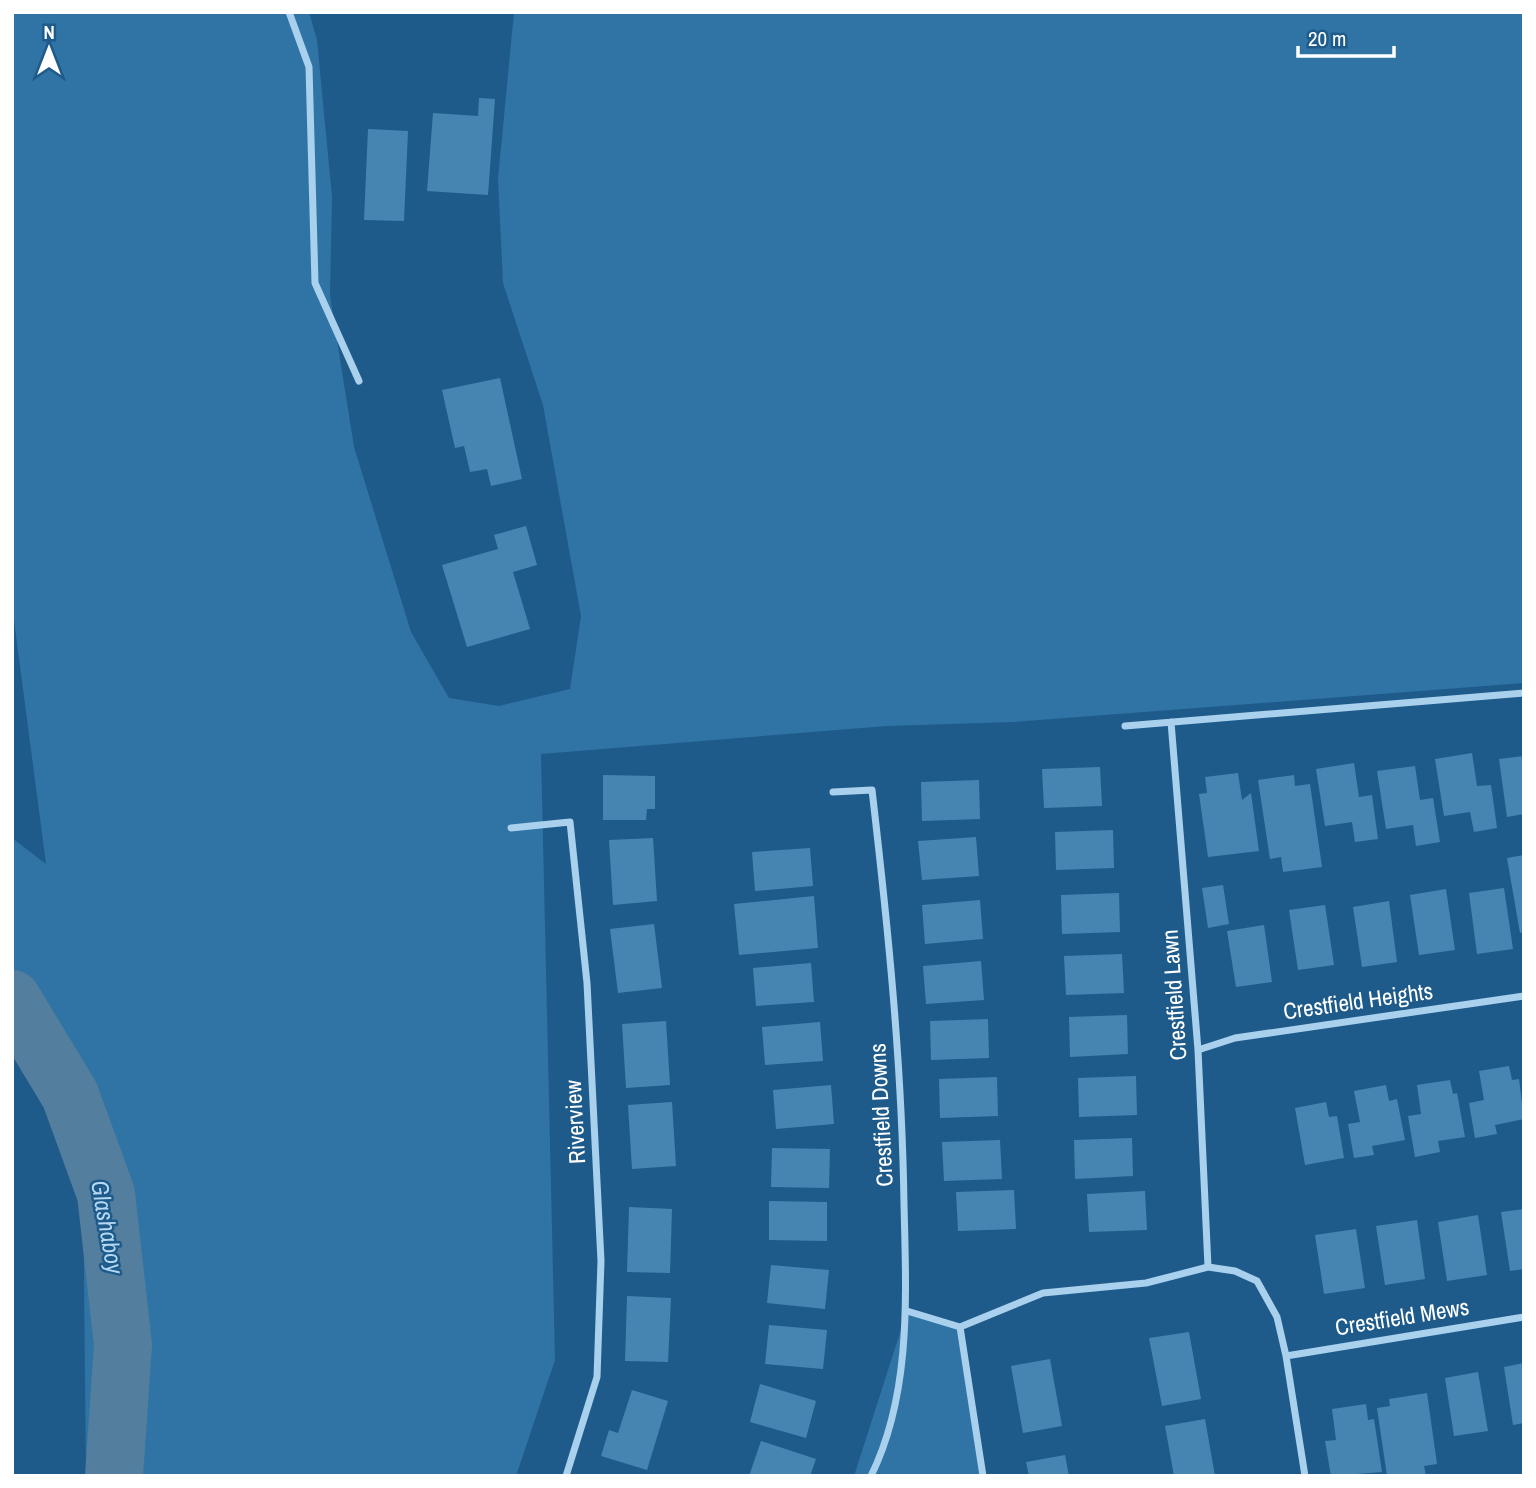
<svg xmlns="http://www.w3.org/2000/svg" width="1536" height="1488" font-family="'Archivo Narrow',sans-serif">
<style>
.green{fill:#2f74a5}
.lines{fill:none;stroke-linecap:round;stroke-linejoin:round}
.river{stroke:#537e9e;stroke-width:58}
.building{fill:#4685b2}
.street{stroke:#a9d0ec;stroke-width:7}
.labels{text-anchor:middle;stroke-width:5;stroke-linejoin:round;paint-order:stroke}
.street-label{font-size:23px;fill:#fff;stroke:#1e5b8a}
.water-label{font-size:24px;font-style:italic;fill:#b5d9f3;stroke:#1e5b8a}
</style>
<rect width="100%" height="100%" fill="#1e5b8a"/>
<path class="green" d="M 12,12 L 309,12 L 317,40 L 332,197 L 330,296 L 354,447 L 411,632 L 449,698 L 499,706 L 570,689 L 581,616 L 543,405 L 503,283 L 498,179 L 514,12 L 1524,12 L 1524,683 L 1014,722 L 887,726 L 541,754 L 555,1360 L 516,1476 L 86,1476 L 83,1177 L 35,1065 L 12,1030 L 12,838 L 46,864 L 12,605 Z
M 907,1311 L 960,1327 L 980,1476 L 854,1476 Z"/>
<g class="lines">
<path class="river" d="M 12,999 L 70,1095 L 106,1194 L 123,1345 L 114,1476"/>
</g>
<path class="building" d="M 479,98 L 495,99 L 488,195 L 427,191 L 433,113 L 478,116 Z
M 368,129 L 408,131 L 404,221 L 364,220 Z
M 500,378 L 522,479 L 491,486 L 487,469 L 470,472 L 464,446 L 455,448 L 442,390 Z
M 526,526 L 537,565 L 513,572 L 530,629 L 467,647 L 442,565 L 498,549 L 494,535 Z
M 1472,753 L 1477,786 L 1491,785 L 1497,828 L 1474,832 L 1470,812 L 1444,816 L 1435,759 Z
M 1524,756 L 1524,814 L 1507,817 L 1499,759 Z
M 1354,763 L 1359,797 L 1372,795 L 1378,839 L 1355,842 L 1352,822 L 1325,826 L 1316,769 Z
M 1415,766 L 1420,800 L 1433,798 L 1440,842 L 1416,846 L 1413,825 L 1386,829 L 1377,771 Z
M 1100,767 L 1102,806 L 1044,808 L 1042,769 Z
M 1238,773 L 1242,800 L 1251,793 L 1259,851 L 1208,857 L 1199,794 L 1207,793 L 1205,777 Z
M 603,775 L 655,776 L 655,809 L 647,809 L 646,820 L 603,820 Z
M 1294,775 L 1295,786 L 1310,784 L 1322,867 L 1283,872 L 1281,857 L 1270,859 L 1258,780 Z
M 979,780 L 980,819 L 922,821 L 921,782 Z
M 1113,830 L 1114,868 L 1056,870 L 1055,832 Z
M 976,837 L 979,876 L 922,880 L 918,841 Z
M 653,838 L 657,901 L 613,905 L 609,840 Z
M 810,848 L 813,886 L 755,891 L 752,852 Z
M 1524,855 L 1524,932 L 1520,933 L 1507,858 Z
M 1223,885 L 1229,924 L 1208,928 L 1202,888 Z
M 1504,888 L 1513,949 L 1477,954 L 1469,893 Z
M 1446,889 L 1455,950 L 1419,955 L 1410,895 Z
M 1119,893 L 1120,932 L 1062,934 L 1061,895 Z
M 814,896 L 818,948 L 739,955 L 734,904 Z
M 980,900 L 983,939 L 925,944 L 922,905 Z
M 1389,901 L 1397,962 L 1362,967 L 1353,907 Z
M 1325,905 L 1334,965 L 1298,970 L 1289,910 Z
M 654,924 L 662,988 L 618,993 L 610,929 Z
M 1264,925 L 1272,982 L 1236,987 L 1227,931 Z
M 1122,954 L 1124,993 L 1066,995 L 1064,956 Z
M 981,961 L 984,1000 L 926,1004 L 923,966 Z
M 811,963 L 814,1002 L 756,1006 L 753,968 Z
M 1127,1015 L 1128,1054 L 1070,1057 L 1069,1017 Z
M 988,1019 L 989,1058 L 931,1060 L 930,1021 Z
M 666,1021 L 670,1085 L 626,1088 L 622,1024 Z
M 820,1022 L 823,1061 L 765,1065 L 762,1027 Z
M 1509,1066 L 1512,1080 L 1519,1079 L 1524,1119 L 1495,1125 L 1497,1134 L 1475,1138 L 1469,1103 L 1484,1100 L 1479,1071 Z
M 1136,1076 L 1137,1115 L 1079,1117 L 1078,1078 Z
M 997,1077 L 998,1116 L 940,1118 L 939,1079 Z
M 1450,1080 L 1453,1094 L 1457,1093 L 1465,1137 L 1438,1141 L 1440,1152 L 1415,1157 L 1408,1116 L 1421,1114 L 1417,1085 Z
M 831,1085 L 834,1124 L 776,1129 L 773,1090 Z
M 1386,1085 L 1389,1101 L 1397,1099 L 1405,1140 L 1372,1146 L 1374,1155 L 1354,1158 L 1348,1124 L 1360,1122 L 1354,1091 Z
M 672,1102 L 676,1166 L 632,1169 L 628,1105 Z
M 1326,1102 L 1329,1117 L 1337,1116 L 1344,1158 L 1305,1165 L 1295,1108 Z
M 1132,1138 L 1133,1176 L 1075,1179 L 1074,1140 Z
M 1000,1140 L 1002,1179 L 944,1181 L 942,1142 Z
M 772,1148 L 830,1149 L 829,1188 L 771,1187 Z
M 1014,1190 L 1016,1229 L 958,1231 L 956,1192 Z
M 1145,1191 L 1147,1230 L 1089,1232 L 1087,1194 Z
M 769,1201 L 827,1202 L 827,1241 L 769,1240 Z
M 629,1207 L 672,1209 L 670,1273 L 627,1272 Z
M 1524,1209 L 1524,1269 L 1510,1271 L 1501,1212 Z
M 1478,1215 L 1487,1275 L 1447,1281 L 1438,1222 Z
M 1417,1220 L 1425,1279 L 1385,1285 L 1376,1226 Z
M 1356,1229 L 1365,1288 L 1324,1294 L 1315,1235 Z
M 771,1265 L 829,1270 L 825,1309 L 767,1303 Z
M 627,1296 L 671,1298 L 668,1362 L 625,1361 Z
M 769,1325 L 827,1330 L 823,1369 L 765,1364 Z
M 1189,1332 L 1201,1399 L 1162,1406 L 1149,1338 Z
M 1050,1359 L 1062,1426 L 1023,1433 L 1011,1366 Z
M 1524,1363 L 1524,1423 L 1513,1425 L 1504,1367 Z
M 1478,1372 L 1488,1431 L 1454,1436 L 1445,1378 Z
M 760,1384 L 816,1401 L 806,1438 L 750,1422 Z
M 632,1390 L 668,1401 L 647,1470 L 601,1456 L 609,1430 L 618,1433 Z
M 1427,1393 L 1437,1464 L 1424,1466 L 1426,1476 L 1387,1476 L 1377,1408 L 1390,1406 L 1389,1399 Z
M 1366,1404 L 1368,1420 L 1374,1419 L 1382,1472 L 1331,1476 L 1325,1441 L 1336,1440 L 1332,1409 Z
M 1205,1419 L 1215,1476 L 1174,1476 L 1165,1426 Z
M 761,1441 L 816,1459 L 810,1476 L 749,1476 Z
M 1065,1455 L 1069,1476 L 1029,1476 L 1026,1462 Z"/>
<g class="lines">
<path class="street" d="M 289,12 L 309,67 L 315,283 L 359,381
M 1171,722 L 1198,1050 L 1208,1267
M 1125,726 L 1524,693
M 833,792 L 872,790 C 888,927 902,1065 904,1204 C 906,1293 912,1393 871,1476
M 511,828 L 570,822 L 587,983 L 601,1261 L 597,1377 L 566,1476
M 1198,1050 L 1235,1038 L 1524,996
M 907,1311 L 960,1327 L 1043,1293 L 1146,1283 L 1208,1267 L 1235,1271 L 1257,1281 L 1277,1317 L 1286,1356 L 1305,1476
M 960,1327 L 983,1476
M 1286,1356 L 1524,1317"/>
</g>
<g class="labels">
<g class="street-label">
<text transform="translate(1174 995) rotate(-94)" y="8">Crestfield Lawn</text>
<text transform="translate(1358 1001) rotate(-8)" y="8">Crestfield Heights</text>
<text transform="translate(881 1115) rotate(-93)" y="8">Crestfield Downs</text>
<text transform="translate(575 1122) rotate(-93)" y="8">Riverview</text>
<text transform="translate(1402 1317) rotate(-9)" y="8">Crestfield Mews</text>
</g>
<g class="water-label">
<text transform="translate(107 1227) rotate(80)" y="8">Glashaboy</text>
</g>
</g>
<rect width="1536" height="1488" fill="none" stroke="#ffffff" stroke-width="28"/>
<g transform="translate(49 49)" stroke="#1e5b8a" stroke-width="5" paint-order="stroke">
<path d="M0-5L12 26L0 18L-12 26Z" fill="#ffffff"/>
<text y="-10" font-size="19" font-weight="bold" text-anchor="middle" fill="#ffffff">N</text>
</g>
<path d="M1298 46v10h96v-10" fill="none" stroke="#ffffff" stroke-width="3.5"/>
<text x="1308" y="46" font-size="21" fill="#ffffff" stroke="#1e5b8a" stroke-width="5" paint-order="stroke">20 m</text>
</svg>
